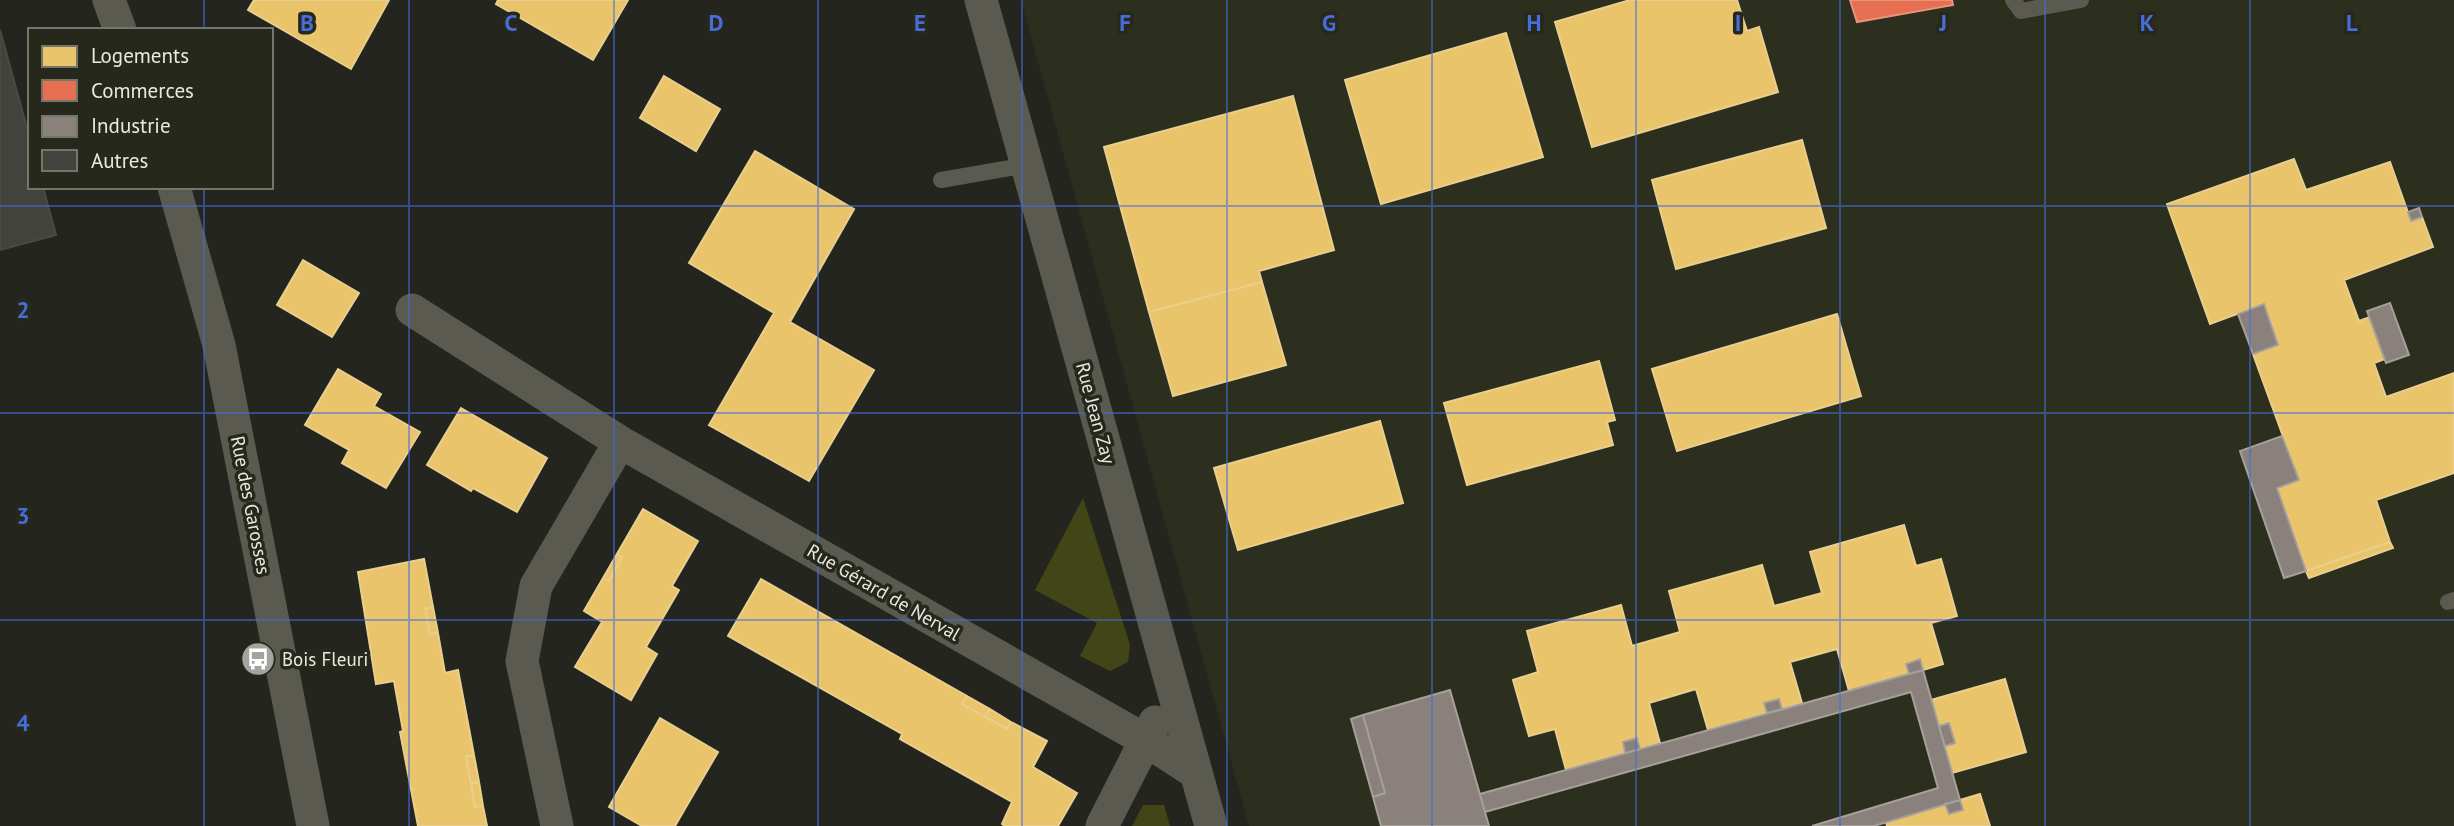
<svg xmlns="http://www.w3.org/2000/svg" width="2454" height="826" font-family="'PT Sans',sans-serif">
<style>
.built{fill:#2d2f1e}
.green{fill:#424515}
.homes{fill:#e9c46a;stroke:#e9cf8e;stroke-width:2}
.shops{fill:#e76f51;stroke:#e7947c;stroke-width:2}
.industry{fill:#8a817c;stroke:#a6a09b;stroke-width:2}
.building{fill:#43433e;stroke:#4a4a45;stroke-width:2}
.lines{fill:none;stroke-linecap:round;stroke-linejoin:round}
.service{stroke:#5a5a50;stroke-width:16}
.minor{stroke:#5a5a50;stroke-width:33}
.grid{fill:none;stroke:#466dda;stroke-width:2;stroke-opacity:0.55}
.labels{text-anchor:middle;stroke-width:7;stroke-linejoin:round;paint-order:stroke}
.street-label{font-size:19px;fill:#e8e9e2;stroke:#27281c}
.poi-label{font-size:19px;fill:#e8e9e2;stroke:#27281c;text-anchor:start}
.grid-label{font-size:23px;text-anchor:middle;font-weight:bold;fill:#466dda;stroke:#27281c;stroke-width:7;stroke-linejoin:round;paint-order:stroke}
</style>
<rect width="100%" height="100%" fill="#25251f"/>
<path class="built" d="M 1021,0 L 2454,0 L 2454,826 L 1249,826 Z"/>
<path class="green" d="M 1083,498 L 1130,645 L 1128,662 L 1110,671 L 1080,656 L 1097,623 L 1035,590 Z
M 1143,805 L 1164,805 L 1170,826 L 1132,826 Z"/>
<path class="homes" d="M 254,0 L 389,0 L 351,69 L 248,10 Z
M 498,0 L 628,0 L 593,60 L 496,4 Z
M 1630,0 L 1737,0 L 1747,31 L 1759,27 L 1778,92 L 1592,147 L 1555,22 Z
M 1506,33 L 1543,157 L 1381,204 L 1345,80 Z
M 664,76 L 720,109 L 696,151 L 640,118 Z
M 1293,96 L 1334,250 L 1259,271 L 1262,282 L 1149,312 L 1104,147 Z
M 1802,140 L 1826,228 L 1676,269 L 1652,180 Z
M 755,151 L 854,209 L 790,322 L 874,370 L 809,481 L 709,425 L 774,313 L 689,263 Z
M 2294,159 L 2306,190 L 2390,162 L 2411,221 L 2422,217 L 2433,247 L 2344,280 L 2359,321 L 2370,317 L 2385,359 L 2374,363 L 2386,397 L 2454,373 L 2454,473 L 2376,500 L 2390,542 L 2306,571 L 2277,488 L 2299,480 L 2253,354 L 2278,345 L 2264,304 L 2210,324 L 2167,204 Z
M 303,260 L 359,293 L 332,337 L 277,305 Z
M 1262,282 L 1286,365 L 1173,396 L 1149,312 Z
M 1837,314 L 1861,396 L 1677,451 L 1652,369 Z
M 1599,361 L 1615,420 L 1607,422 L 1613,445 L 1467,485 L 1444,403 Z
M 338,369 L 381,394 L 374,406 L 420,432 L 386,488 L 342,463 L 349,450 L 305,425 Z
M 461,408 L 547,458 L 517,512 L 473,488 L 471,491 L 427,465 Z
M 1380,421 L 1403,503 L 1238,550 L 1214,468 Z
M 643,509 L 698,541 L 672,586 L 679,590 L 646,647 L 657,654 L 631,700 L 575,667 L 602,622 L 584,611 L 603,578 L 609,581 L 622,557 L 617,554 Z
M 1904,525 L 1916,566 L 1941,559 L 1957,616 L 1931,623 L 1943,664 L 1923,670 L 1920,659 L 1906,664 L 1909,674 L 1849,691 L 1837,649 L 1790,662 L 1802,703 L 1782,709 L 1779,699 L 1764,703 L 1767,713 L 1708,730 L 1696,689 L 1649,703 L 1660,743 L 1640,749 L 1637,738 L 1623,742 L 1625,753 L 1566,770 L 1555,729 L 1529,736 L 1513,680 L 1538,672 L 1527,631 L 1621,605 L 1632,646 L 1680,632 L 1669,591 L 1762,565 L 1774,606 L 1822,593 L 1810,552 Z
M 2390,542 L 2393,548 L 2309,578 L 2306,571 Z
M 617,554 L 622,557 L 609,581 L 603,578 Z
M 424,559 L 433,607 L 425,609 L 430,634 L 438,633 L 445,673 L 458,670 L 474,755 L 466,756 L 475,807 L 483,806 L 487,826 L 418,826 L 400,732 L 403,731 L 394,681 L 376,684 L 358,572 Z
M 761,579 L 967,696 L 962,704 L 985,717 L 1007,729 L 1011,722 L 1047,741 L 1033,767 L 1077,793 L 1058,826 L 1005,826 L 1002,824 L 1012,802 L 900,739 L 902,734 L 728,636 Z
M 433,607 L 438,633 L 430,634 L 425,609 Z
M 2005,679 L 2026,752 L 1952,773 L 1945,746 L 1955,743 L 1949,723 L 1939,726 L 1931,700 Z
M 967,696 L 990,709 L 985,717 L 962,704 Z
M 990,709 L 1011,722 L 1007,729 L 985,717 Z
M 660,718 L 718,752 L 675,826 L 642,826 L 609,807 Z
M 474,755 L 479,782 L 471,783 L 466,756 Z
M 479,782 L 483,806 L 475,807 L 471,783 Z
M 1980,794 L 1990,826 L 1887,826 L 1886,822 L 1945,804 L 1949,814 L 1963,810 L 1960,800 Z"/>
<path class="shops" d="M 1850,0 L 1952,0 L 1953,5 L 1857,22 Z"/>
<path class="industry" d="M 2419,208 L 2422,217 L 2411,221 L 2408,212 Z
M 2390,303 L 2409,355 L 2386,363 L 2367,311 Z
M 2264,304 L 2278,345 L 2253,354 L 2238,314 Z
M 2282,436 L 2299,480 L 2277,488 L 2306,571 L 2284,578 L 2240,451 Z
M 1920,659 L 1923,670 L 1909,674 L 1906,664 Z
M 1923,670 L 1960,800 L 1874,826 L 1812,826 L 1938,788 L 1911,692 L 1485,812 L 1480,794 Z
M 1450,690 L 1489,826 L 1381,826 L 1373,797 L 1385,793 L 1363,715 Z
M 1779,699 L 1782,709 L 1767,713 L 1764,703 Z
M 1363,715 L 1385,793 L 1373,797 L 1351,719 Z
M 1949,723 L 1955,743 L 1945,746 L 1939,726 Z
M 1637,738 L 1640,749 L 1625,753 L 1623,742 Z
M 1960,800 L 1963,810 L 1949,814 L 1945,804 Z"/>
<path class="building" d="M 0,30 L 30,139 L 30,187 L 43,187 L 56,235 L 0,250 Z"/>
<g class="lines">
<path class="service" d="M 2013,0 L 2021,11 L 2081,0
M 941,180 L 1028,165
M 2448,602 L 2454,600"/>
<path class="minor" d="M 109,0 L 120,30
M 981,0 L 1211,826
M 174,187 L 219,345 L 313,826
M 412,310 L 620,442
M 557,826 L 522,661 L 536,586 L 620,442 L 1147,741 L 1196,773
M 1102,826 L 1155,722"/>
</g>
<path class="grid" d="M 204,0 L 204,30M 409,0 L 409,826M 614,0 L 614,826M 818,0 L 818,826M 1022,0 L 1022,826M 1227,0 L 1227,826M 1432,0 L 1432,826M 1636,0 L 1636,826M 1840,0 L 1840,826M 2045,0 L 2045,826M 2250,0 L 2250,826M 204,187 L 204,826M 0,206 L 2454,206M 0,413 L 2454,413M 0,620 L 2454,620"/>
<defs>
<g id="bus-disc" transform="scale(1.75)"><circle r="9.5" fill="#a4a49e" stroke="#27281c"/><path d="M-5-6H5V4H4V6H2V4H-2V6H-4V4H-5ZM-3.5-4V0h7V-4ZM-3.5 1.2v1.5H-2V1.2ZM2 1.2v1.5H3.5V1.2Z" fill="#fff"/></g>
</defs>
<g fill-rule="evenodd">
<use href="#bus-disc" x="258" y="659"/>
</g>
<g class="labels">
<g class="street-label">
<text transform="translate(1096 413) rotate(75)" y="7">Rue Jean Zay</text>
<text transform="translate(251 505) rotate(79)" y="7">Rue des Garosses</text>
<text transform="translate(884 592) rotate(30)" y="7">Rue Gérard de Nerval</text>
</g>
<g class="poi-label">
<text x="282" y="666">Bois Fleuri</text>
</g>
</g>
<g class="grid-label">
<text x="307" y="31">B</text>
<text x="511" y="31">C</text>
<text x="716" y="31">D</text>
<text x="920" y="31">E</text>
<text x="1125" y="31">F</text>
<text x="1329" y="31">G</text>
<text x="1534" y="31">H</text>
<text x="1738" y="31">I</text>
<text x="1943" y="31">J</text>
<text x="2147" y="31">K</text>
<text x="2352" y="31">L</text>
<text x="23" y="318">2</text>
<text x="23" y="524">3</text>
<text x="23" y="731">4</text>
</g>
<rect x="28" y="28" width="245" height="161" fill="#27281c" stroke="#74756b" stroke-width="2"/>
<rect x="42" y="46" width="35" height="21" fill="#e9c46a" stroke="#74756b" stroke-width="2"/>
<text x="91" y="63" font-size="21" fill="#e8e9e2">Logements</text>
<rect x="42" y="80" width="35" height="21" fill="#e76f51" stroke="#74756b" stroke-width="2"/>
<text x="91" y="98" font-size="21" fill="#e8e9e2">Commerces</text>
<rect x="42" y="116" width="35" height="21" fill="#8a817c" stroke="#74756b" stroke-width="2"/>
<text x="91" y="133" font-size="21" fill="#e8e9e2">Industrie</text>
<rect x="42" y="150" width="35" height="21" fill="#43433e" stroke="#74756b" stroke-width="2"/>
<text x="91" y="168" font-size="21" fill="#e8e9e2">Autres</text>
</svg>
